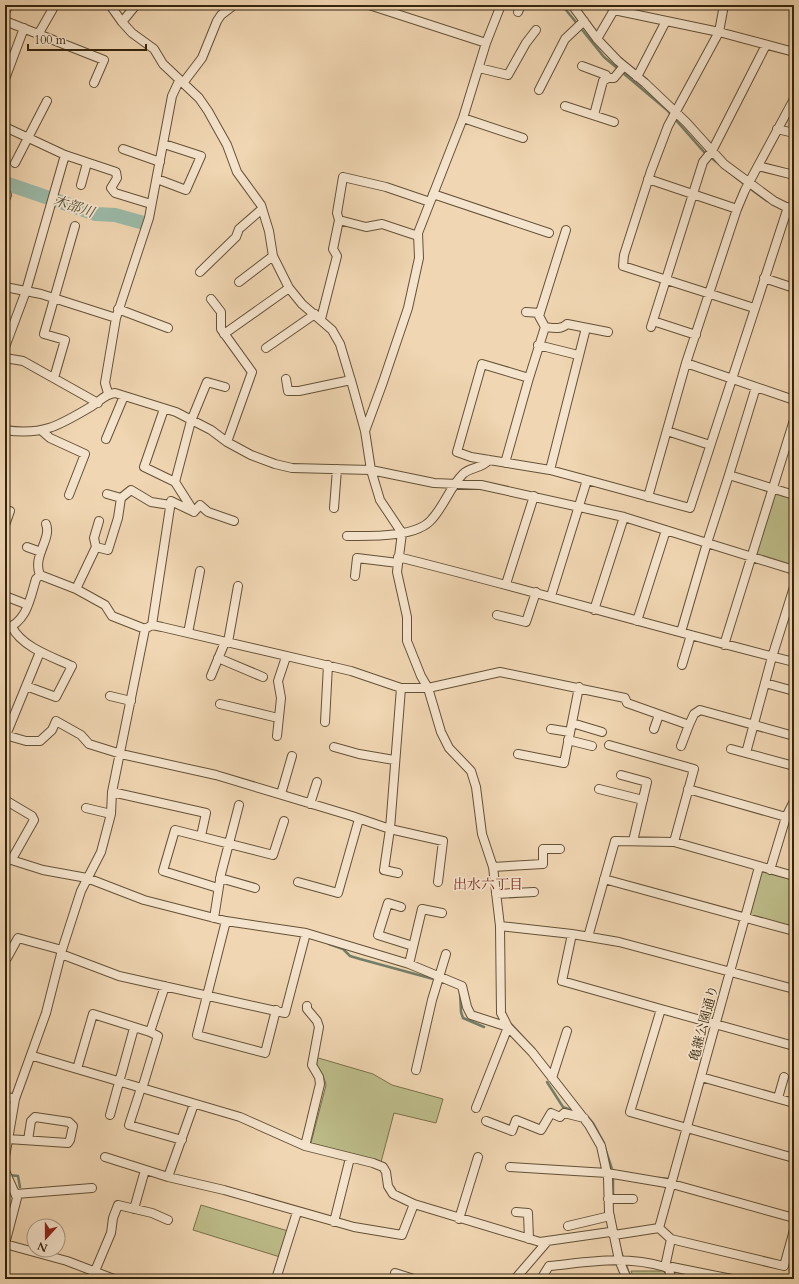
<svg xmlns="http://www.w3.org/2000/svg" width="799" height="1284" font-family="Cardo,'Noto Serif JP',serif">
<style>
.green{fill:#bdbd8a;stroke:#79714b}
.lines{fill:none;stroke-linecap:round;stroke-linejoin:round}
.stream{stroke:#727e6a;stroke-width:2.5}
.river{stroke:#9bbaa8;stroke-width:14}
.minor-casing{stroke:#645136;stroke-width:10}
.minor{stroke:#f5e4cd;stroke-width:8}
.labels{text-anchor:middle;stroke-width:3.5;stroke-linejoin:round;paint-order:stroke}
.street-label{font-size:13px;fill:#35250c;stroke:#f5e4cd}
.water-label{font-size:14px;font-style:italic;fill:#4e4a33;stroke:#f5e4cd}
.neighbourhood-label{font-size:14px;fill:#7a1f14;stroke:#f5e4cd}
</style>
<rect width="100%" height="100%" fill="#f0d6b2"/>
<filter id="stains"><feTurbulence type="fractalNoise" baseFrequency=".005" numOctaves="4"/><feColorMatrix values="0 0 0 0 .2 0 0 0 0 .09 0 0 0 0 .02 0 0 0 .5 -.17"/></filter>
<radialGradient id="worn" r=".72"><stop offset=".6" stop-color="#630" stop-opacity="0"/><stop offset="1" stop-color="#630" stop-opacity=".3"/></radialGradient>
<path class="green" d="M 776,491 L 794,497 L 794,569 L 756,555 Z
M 761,870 L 794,879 L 794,929 L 748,917 Z
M 315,1057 L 373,1074 L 392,1085 L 443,1099 L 436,1123 L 394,1113 L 381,1162 L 311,1143 L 326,1085 C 324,1073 316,1070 315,1057 Z
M 201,1205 L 288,1231 L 280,1257 L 193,1230 Z
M 631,1271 L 663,1271 L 667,1275 L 667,1279 L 634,1279 Z"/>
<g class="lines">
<path class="stream" d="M 562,5 L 604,57 L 667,110 L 704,152 L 743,183
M 748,187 L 767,201
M 329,944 L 343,949 L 350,956 L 360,959 L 437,980
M 460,993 L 461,1012 L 463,1018 L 484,1027
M 511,1024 L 531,1046
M 547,1082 L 563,1107 L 576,1112
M 587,1116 L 593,1123 L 604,1143
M 605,1148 L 613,1172 L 613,1198
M 9,1175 L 18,1176 L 20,1187
M 659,1178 L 670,1179
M 621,1252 L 631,1279"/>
<path class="river" d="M 5,183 L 96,214 L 115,215 L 144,223"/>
<g class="minor-casing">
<path id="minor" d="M 110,5 L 122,22 L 132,33 L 154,49 L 163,64 L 199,98 L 208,111 L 227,145 L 237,172 L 261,205 L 269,231 L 273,256 L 289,288 L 302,304 L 332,330 L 340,344 L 352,384 L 365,431 L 371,470 L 380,500 L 402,533 L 397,572 L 407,617 L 407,641 L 421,676 L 428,688 L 441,732 L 449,748 L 471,771 L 476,787 L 482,834 L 493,867 L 500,926 L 501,1013 L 508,1027 L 532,1052 L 589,1125 L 601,1146 L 608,1178 L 609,1212 L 619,1260 L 627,1279
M 369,5 L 486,43
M 572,5 L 597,39 L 618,61 L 645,83 L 686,122 L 724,164 L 774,201 L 794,211
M 616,5 L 614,10 L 719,32 L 794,52
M 724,5 L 719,32 L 668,126 L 651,171 L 624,255 L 623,266 L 754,308
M 5,12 L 9,5
M 518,12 L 521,5
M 5,21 L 104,60 L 94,83
M 122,22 L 136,5
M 39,33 L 55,5
M 597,39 L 614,10 L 609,5
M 582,66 L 606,75 L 608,78
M 479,68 L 508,75 L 526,43 L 536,30
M 637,77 L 666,21
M 5,79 L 24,28
M 183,83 L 202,58 L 217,21 L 221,15 L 234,5
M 539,90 L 565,39 L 584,21
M 565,106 L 614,122
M 594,115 L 603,81 L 608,78 L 614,78 L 624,66
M 463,118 L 523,138
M 5,127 L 65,155 L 116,172 L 117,178 L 111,188 L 115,193 L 151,204
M 777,129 L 794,133
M 123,149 L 160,162
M 15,163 L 47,101
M 758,166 L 794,175
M 157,179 L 186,190 L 201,156 L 164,144
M 648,179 L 737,209
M 81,185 L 87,163
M 433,194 L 549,233
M 5,200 L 7,195
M 339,220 L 366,227 L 382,224 L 418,236
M 566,230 L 539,316 L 545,327 L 529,378 L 482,364 L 457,452 L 471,457 L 550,470 L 586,328
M 200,272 L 236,237 L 239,229 L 262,209
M 764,278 L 794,288
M 239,282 L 273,256
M 5,287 L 41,294 L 116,318
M 211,299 L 221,312 L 221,329 L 252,372 L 227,442
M 118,309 L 168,328
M 526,312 L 540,313
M 321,319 L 337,256 L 333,249 L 339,220 L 337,213 L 343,177 L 386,187 L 430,202
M 653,321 L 696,335
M 545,327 C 553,328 561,330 567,324 L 608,332
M 651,327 L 703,162 L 712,151 L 766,45
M 224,334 L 289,288
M 538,345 L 578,355
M 5,347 L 26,291 L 65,155
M 266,348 L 315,314
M 5,358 L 23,361 L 98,403
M 686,363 L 794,400
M 54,378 L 65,340 L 44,334 L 75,226
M 286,379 L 288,391 L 299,391 L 351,380
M 108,393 L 105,383 L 116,318 L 149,218 L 172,96 L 179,81
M 164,409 L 144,467 L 175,482
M 5,430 C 43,436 60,425 92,406 C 100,401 105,394 115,393 L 176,412 L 211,430 L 227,442 L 251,455 L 275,464 L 292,468 L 371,470 L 434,483 L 481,485 L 624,517 L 707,543 L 729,475 L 794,495
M 42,431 L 50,438 L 85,454 L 69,495
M 365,431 L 383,382 L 408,308 L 419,258 L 418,233 L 463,118 L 486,43 L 501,5
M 667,431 L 710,445
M 106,439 L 124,396
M 505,463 L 529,378
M 550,470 L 587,480 L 551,596
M 729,475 L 756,387
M 587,480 L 690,508 L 788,207
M 107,494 L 121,498
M 648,497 L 686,363 L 737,209 L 745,190 L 794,99
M 334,508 L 337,469
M 194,512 L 200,505 L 208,512 L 234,521
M 5,525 L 10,511
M 347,536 C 369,536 417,538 432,519 C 444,506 450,487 463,474 C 470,467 481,469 489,460
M 27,547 L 41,552
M 96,547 L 94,538 L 99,521
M 398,557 C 531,590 662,629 794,662
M 40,575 C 32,556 52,539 46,524
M 355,576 L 357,558 L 398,563
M 506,584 L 534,496
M 76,589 L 96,547 L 108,550 L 118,518 L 121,498 L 131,490 L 151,502 L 170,505
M 5,596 L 28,605
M 594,610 L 624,517
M 497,615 L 526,622 L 536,592
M 637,621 L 666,530
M 152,625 L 171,501 L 194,512 L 175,482 L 191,421 L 207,382 L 225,387
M 12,627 C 22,647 52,657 72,666 L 56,697 L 26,686
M 5,629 C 27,622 30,599 36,579 L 40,575 L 76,589 L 105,605 L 112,616 L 145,629 L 152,625 L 162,627 L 351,671 L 401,688 L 428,688 L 500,672 L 625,698 L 627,703 L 689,725 L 694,714 L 700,710 L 794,736
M 681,632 L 707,543 L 794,570
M 188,633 L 200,571
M 228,642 L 238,586
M 724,645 L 794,420
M 218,658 L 263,677
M 682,665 L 691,635
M 211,676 L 225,642
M 765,683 L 794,691
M 110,696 L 131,701
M 220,704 L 278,718
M 325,722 L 328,665
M 572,723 L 602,732
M 551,729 L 570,732
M 654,729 L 659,715
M 5,735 L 26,741 L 40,741 L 52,730 L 56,721 L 81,735 L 89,744 L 121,754 L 216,775 L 352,816 L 390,829 L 401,688
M 6,735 L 40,652
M 277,736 L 281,698 L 278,681 L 286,657
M 568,740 L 592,746
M 609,745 L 694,769 L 674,842
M 681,746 L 689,725
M 334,747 L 359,754 L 394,760
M 731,749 L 794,766
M 746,753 L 772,657 L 794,587
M 518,754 L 564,763 L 579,687
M 621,775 L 647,782 L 633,841
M 599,789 L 643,800
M 688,789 L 786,817
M 112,792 L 206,813 L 201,836
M 281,794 L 292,756
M 5,800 L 32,816 L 34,820 L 12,859
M 310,804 L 317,782
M 86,808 L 111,814
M 5,858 L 43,870 L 87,878 L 144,900 L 226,921 L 306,933 L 409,964 L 462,986 L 467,1007 L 471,1015 L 508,1027
M 493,867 L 543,864 L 543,849 L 560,849
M 770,870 L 786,817 L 794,801
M 398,873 L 384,870 L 390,829 L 443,841 L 438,882
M 220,878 L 255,888
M 604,879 L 794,931
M 298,882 L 338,893 L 359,819
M 218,888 L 163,871 L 175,830 L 273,855 L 284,821
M 496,894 L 534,892
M 401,907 L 388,903 L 378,935 L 413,946
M 214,918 L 221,874 L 239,805
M 226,921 L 197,1035 L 265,1053 L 276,1010
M 500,926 L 572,934 L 619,942 L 794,989
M 572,934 L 562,981 L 661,1009
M 588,937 L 615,841 L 674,842 L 794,876
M 61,954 L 119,976 L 285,1013 L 306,933
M 7,958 L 18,938 L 62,950
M 409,964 L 422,909 L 442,913
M 794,1046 L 661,1009 L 630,1112 L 794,1158
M 33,1056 L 240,1117 L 305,1146 L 373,1163 L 383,1167 L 386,1172 L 388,1186 L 393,1194 L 414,1204 L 540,1242 L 610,1232 L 614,1235 L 659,1228 L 759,867
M 77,1069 L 93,1014 L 150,1032 L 165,986
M 416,1070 L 432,1000 L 446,954
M 701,1077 L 794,1103
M 552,1078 L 567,1031
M 141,1088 L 129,1125 L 182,1140
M 142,1089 L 158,1036 L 150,1032
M 5,1096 L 15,1099
M 778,1098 L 784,1077
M 194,1104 L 168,1177 L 224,1190 L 354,1227 L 402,1235 L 414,1204
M 476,1108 L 508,1027
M 110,1115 L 134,1028
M 486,1121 L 512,1131 L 516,1120 L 541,1130 L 551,1113 L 560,1117 L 564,1113 L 584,1118
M 8,1139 L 68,1143 L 70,1140 L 73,1126 L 69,1122 L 35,1117 L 31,1121 L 28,1140
M 305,1146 L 320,1084 L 319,1077 L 312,1065 L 319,1027 L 317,1021 L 307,1009 L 307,1006
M 5,1157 L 15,1099 L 46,1013 L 62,950 L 81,891 L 101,852 L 111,814 L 112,792 L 145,629
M 105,1157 L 168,1177
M 510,1167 L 607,1173 L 672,1184 L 794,1218
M 5,1171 L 17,1198 L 5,1244
M 16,1194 L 92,1188
M 608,1199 L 633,1199
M 134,1209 L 145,1170
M 516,1212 L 528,1213 L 529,1239
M 459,1219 L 478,1157
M 334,1222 L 350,1158
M 568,1226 L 610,1216
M 659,1228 L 671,1239
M 5,1244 L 67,1261 L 114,1279
M 669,1269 L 672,1267 L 732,1279
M 95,1271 L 111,1233 L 113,1218 L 118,1205 L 152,1213 L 168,1220
M 395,1273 L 414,1279
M 276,1279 L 297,1212
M 515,1279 L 546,1243
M 541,1279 L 549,1266 C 590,1262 624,1255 665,1267
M 671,1279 L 669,1269 L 665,1267 L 671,1239 L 784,1266 L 794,1230"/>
</g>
<use href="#minor" class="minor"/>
</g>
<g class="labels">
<g class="street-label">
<text transform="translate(703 1023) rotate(-75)" y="5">亀継公園通り</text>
</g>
<g class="water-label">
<text transform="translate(74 206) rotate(18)" y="5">木部川</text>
</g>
<g class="neighbourhood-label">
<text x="488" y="889">出水六丁目</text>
</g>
</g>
<rect width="799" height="1284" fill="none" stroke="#f0d6b2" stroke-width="20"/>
<rect x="6" y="6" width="787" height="1272" fill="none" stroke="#35250c" stroke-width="2"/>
<rect x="10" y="10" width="779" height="1264" fill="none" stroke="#35250c"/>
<g transform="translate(46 1238) rotate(201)"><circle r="19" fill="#f5e4cd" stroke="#a89880"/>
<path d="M0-3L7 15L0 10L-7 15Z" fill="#8f2418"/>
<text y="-6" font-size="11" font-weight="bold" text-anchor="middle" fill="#35250c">N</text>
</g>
<path d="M28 44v6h118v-6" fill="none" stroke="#35250c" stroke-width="2"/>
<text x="34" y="44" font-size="12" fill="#35250c" stroke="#f5e4cd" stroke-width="3" paint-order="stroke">100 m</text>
<rect width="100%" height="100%" filter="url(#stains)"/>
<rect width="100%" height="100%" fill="url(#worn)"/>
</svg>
